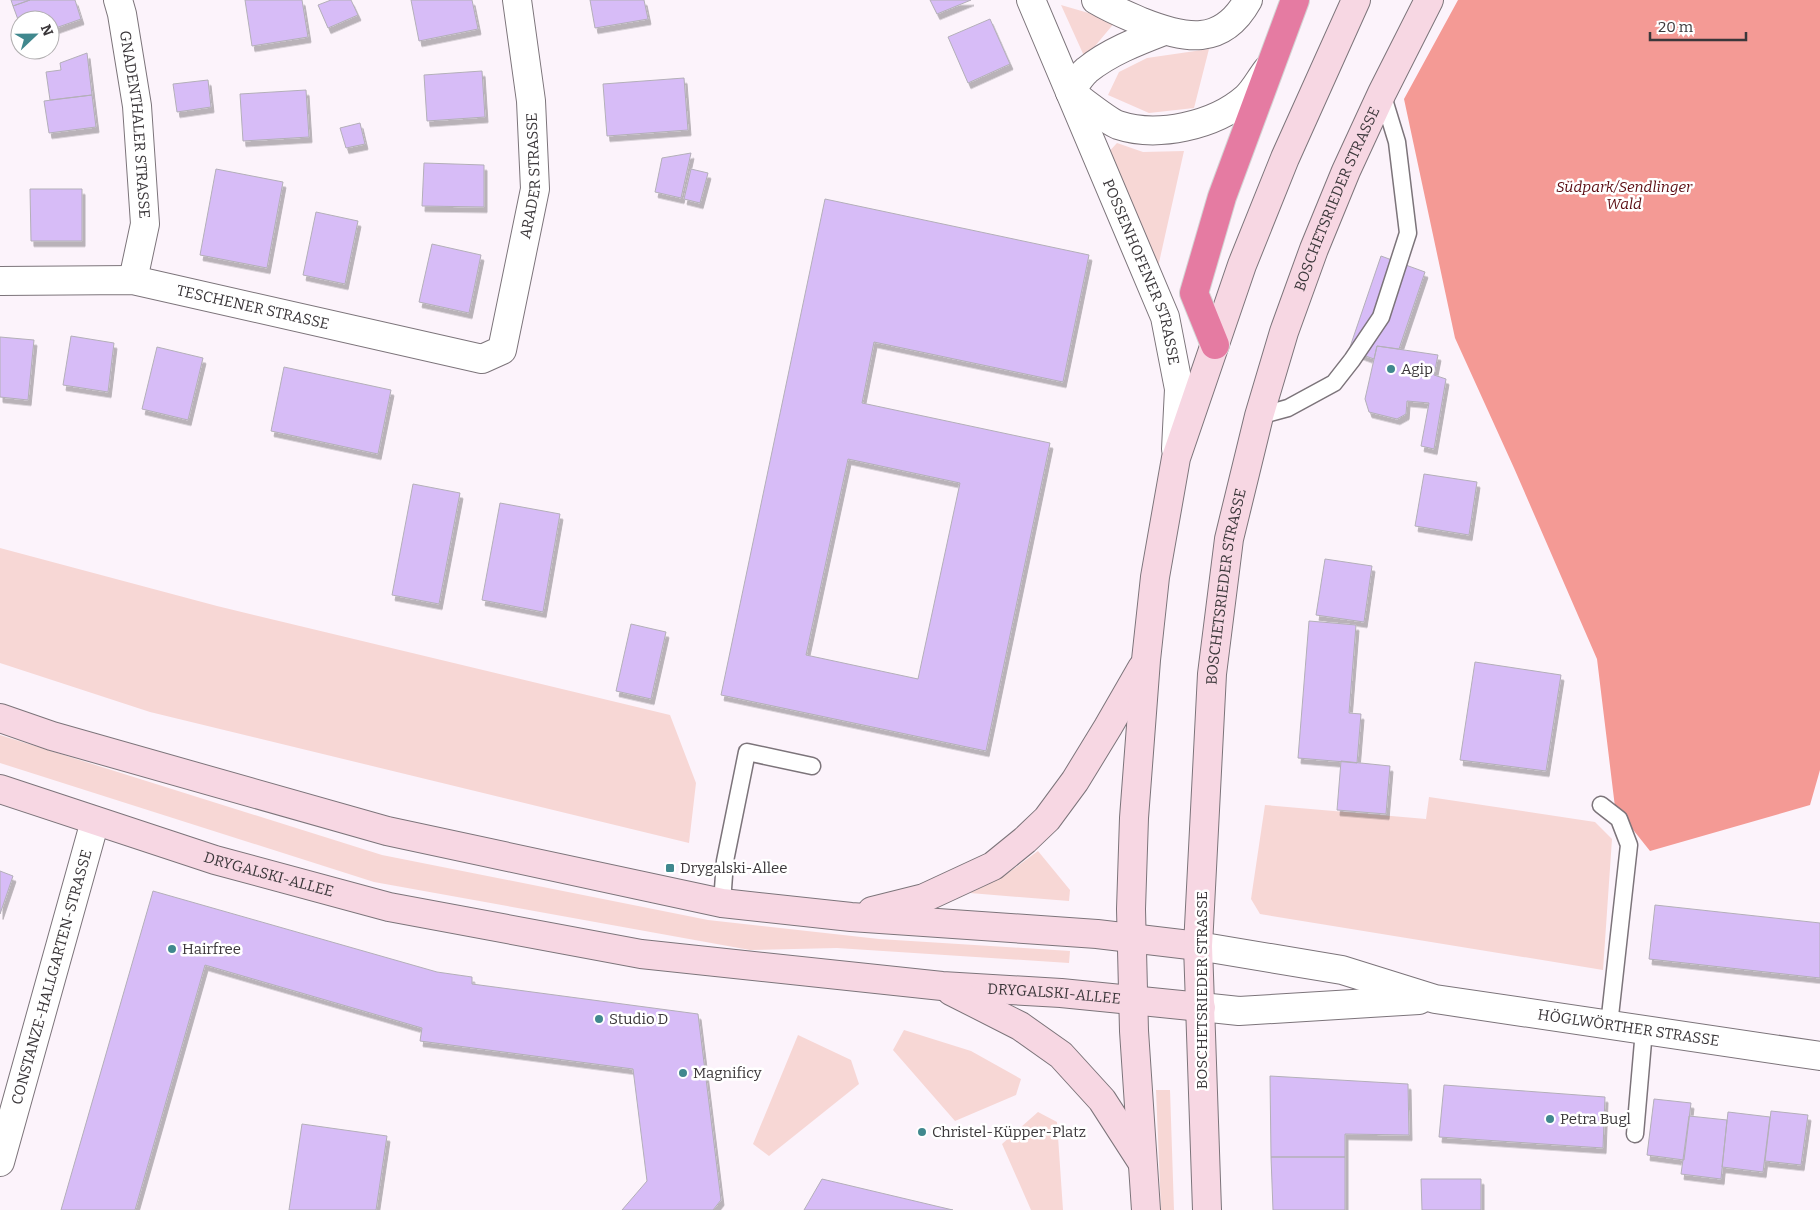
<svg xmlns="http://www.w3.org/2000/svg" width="1820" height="1210" font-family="Bitter,serif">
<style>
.green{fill:#f7d7d5}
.forest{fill:#f49a95}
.building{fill:#d7bcf7;stroke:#b3afb8;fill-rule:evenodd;filter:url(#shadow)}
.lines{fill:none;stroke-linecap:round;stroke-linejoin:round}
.service-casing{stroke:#7c747a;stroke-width:19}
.minor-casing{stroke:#7c747a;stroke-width:30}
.tertiary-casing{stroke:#7c747a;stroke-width:30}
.secondary-casing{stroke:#7c747a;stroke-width:30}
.motorway-casing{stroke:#d4d3d4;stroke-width:30}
.service{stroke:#fff;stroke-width:16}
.minor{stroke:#fff;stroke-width:28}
.tertiary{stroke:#fff;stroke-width:28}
.secondary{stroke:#f7d7e3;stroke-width:28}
.motorway{stroke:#e57ba2;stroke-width:28}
.poi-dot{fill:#40888e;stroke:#fff;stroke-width:2}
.labels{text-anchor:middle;stroke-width:5;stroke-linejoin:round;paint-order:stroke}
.street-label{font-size:15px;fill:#3b373a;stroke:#fff}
.park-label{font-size:15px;font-style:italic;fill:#5b0c12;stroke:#fff}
.poi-label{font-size:15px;fill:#3b373a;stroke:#fff;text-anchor:start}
</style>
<defs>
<filter id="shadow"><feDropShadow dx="3" dy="5.5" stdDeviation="0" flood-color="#0004"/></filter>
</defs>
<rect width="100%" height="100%" fill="#fcf3fb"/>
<path class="green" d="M 1061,5 L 1116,21 L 1085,58 Z
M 1209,49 L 1194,108 L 1149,113 L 1108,95 L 1119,72 L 1147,58 Z
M 1117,143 L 1143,152 L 1184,151 L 1156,276 L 1105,156 Z
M 0,548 L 217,606 L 670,715 L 696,783 L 689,843 L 150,712 L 0,663 Z
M 0,735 L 382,855 L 708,920 L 879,939 L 1070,951 L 1069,963 L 837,948 L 750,950 L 374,882 L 0,763 Z
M 1429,797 L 1595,822 L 1612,839 L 1603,970 L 1260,914 L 1251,899 L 1265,805 L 1426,819 Z
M 1038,851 L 1070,890 L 1069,901 L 970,893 L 1004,876 Z
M 904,1030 L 971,1051 L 1021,1079 L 1016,1095 L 955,1121 L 893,1050 Z
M 798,1035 L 851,1060 L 859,1084 L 769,1156 L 753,1144 Z
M 1156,1090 L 1170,1090 L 1174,1210 L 1161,1210 Z
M 1038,1112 L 1057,1122 L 1063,1210 L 1031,1210 L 1002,1144 Z"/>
<path class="forest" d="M 1458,0 L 1820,0 L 1820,770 L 1810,805 L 1650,851 L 1615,807 L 1597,659 L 1514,468 L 1455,338 L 1404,99 Z"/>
<path class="building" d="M 11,0 L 30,0 L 13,6 Z
M 30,0 L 75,0 L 81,19 L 50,30 L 50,20 L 20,20 L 20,25 L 13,6 Z
M 245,0 L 302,0 L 308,37 L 252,46 Z
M 331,0 L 351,0 L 358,15 L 328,28 L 318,5 Z
M 411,0 L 472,0 L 478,29 L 419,41 Z
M 590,0 L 644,0 L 648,19 L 595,28 Z
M 930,0 L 971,0 L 937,14 Z
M 990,19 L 1010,64 L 968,83 L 948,37 Z
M 87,53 L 92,95 L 50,100 L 46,72 L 61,70 L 60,63 Z
M 482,71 L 485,117 L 427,121 L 424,75 Z
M 684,78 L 688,130 L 607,136 L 603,84 Z
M 208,80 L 211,107 L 177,112 L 173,84 Z
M 306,90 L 309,137 L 243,141 L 240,94 Z
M 92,95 L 96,127 L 49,133 L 44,101 Z
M 360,123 L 365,144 L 346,148 L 340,128 Z
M 691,153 L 681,198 L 655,192 L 662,158 Z
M 424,163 L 484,165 L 484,207 L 422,206 Z
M 216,169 L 283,182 L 267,268 L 200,255 Z
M 691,169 L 708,173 L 700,203 L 684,199 Z
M 30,189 L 82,189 L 82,241 L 31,241 Z
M 825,199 L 1089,255 L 1063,382 L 874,342 L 862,403 L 1050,443 L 986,751 L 721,695 ZM 848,459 L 960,483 L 918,679 L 806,655 Z
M 316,212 L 358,221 L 345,284 L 303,275 Z
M 432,244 L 481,255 L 469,313 L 419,302 Z
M 1381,256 L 1425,272 L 1399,349 L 1377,346 L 1374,359 L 1349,350 Z
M 71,336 L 114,343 L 108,392 L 63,385 Z
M 0,337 L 34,340 L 28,400 L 0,397 Z
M 1377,346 L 1438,355 L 1434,375 L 1446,379 L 1434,449 L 1421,446 L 1429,403 L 1407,401 L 1406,414 L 1397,419 L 1369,412 L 1365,399 Z
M 157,347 L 203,358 L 188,420 L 142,409 Z
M 284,367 L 391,390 L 378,454 L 271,431 Z
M 1424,474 L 1477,482 L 1469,535 L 1415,526 Z
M 413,484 L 460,493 L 439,604 L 392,595 Z
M 500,503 L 560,514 L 543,612 L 482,600 Z
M 1325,559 L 1372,566 L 1364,622 L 1316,615 Z
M 1309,621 L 1356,625 L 1349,713 L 1361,714 L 1357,763 L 1298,758 Z
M 631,624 L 666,632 L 651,699 L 616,691 Z
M 1475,662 L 1561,675 L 1546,771 L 1460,760 Z
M 1341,761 L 1390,766 L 1386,814 L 1337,810 Z
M 0,871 L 13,876 L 0,914 Z
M 153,891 L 437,972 L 472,977 L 472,984 L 698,1014 L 721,1200 L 713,1210 L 622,1210 L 647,1181 L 633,1069 L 420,1041 L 422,1028 L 205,965 L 135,1210 L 61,1210 Z
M 1655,905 L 1820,923 L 1820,978 L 1649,959 Z
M 1270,1076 L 1408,1084 L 1409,1135 L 1345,1134 L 1345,1157 L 1271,1157 Z
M 1444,1085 L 1605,1097 L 1603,1148 L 1439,1137 Z
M 1654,1099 L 1691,1103 L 1684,1160 L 1647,1155 Z
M 1771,1111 L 1808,1115 L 1801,1165 L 1765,1161 Z
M 1728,1112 L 1770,1117 L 1763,1172 L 1722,1167 Z
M 1689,1116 L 1727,1120 L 1721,1179 L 1681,1174 Z
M 302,1124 L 387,1136 L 376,1210 L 289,1210 Z
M 1271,1157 L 1345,1157 L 1345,1210 L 1273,1210 Z
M 822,1179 L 940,1207 L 953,1210 L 804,1210 Z
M 1421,1179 L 1481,1179 L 1481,1210 L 1422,1210 Z"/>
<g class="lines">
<g class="service-casing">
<path id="service" d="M 1259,416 L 1288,408 L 1334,383 L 1352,360 L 1381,317 L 1408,233 L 1397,142 L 1382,93
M 1601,805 L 1619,819 L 1629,845 L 1609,1025
M 722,903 L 725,861 L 747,752 L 812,766
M 1635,1134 L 1644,1030"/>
</g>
<g class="minor-casing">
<g id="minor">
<path id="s1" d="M 118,0 L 122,14 L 137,106 L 145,224 L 133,280"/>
<path id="s2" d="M 1031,0 L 1165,317 L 1179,389 L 1176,449"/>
<path d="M 1096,0 C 1111,9 1126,15 1142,22 C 1185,39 1222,47 1248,0"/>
<path d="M 1070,92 C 1082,100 1107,121 1118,125 C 1157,138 1214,126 1246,98 C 1254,91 1260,79 1267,70"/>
<path d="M 1070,92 C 1075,85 1080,76 1087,70 C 1109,52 1138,41 1164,31"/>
<path id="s3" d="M 0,281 L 133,280 L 482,359 L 502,350 L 535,189 L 531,101 L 517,0"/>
<path id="s4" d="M 0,1162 L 95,821"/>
</g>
</g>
<g class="tertiary-casing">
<g id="tertiary">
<path id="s5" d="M 1198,946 L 1342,970 L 1435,999 L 1820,1056"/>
<path d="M 1201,1007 L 1239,1011 L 1419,1000"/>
</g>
</g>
<g class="secondary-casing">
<g id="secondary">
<path d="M 0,718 L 52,736 L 387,831 L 722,903 L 851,917 L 1097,934 L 1198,946"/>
<path id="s6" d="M 0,789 L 215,860 L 389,907 L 641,954 L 942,986 L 1061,993 L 1201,1007"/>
<path d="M 872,911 L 924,898 L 993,866 L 1025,840 L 1047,819 L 1075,781 L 1108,727 L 1142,668"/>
<path d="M 951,991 L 1020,1026 L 1061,1055 L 1102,1100 L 1142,1162"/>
<path d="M 1146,1210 L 1134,1031 L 1131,909 L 1134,818 L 1146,660 L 1155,577 L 1176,458 L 1242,265 L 1285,158 L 1356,0"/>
<path id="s7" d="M 1207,1210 L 1198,946 L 1212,674 L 1229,539 L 1259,416 L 1284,332 L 1314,249 L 1346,171 L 1382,93 L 1429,0"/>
</g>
</g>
<g class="motorway-casing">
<path id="motorway" d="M 1215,345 L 1194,293 L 1222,197 L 1295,0"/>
</g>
<use href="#service" class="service"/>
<use href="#minor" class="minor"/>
<use href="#tertiary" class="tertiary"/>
<use href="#secondary" class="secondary"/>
<use href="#motorway" class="motorway"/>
</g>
<g class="poi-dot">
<circle cx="1391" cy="369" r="5"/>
<rect x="665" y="863" width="10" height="10" rx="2.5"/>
<circle cx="172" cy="949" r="5"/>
<circle cx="599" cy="1019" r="5"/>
<circle cx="683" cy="1073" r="5"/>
<circle cx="1550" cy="1119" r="5"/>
<circle cx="922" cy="1132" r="5"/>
</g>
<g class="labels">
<g class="street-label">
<text dy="5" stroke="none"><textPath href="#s1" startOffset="126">GNADENTHALER STRASSE</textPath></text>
<text dy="5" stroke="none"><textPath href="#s3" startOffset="690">ARADER STRASSE</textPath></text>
<text dy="5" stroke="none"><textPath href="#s7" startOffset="1030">BOSCHETSRIEDER STRASSE</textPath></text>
<text dy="5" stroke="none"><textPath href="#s2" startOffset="294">POSSENHOFENER STRASSE</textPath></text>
<text dy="5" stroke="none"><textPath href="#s3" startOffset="256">TESCHENER STRASSE</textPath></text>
<text dy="5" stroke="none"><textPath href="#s7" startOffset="625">BOSCHETSRIEDER STRASSE</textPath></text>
<text dy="5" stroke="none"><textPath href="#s6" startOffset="282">DRYGALSKI-ALLEE</textPath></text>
<text dy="5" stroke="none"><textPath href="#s4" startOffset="192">CONSTANZE-HALLGARTEN-STRASSE</textPath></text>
<text transform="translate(1202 990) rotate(-90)" y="5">BOSCHETSRIEDER STRASSE</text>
<text dy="5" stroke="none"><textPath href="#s6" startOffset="1078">DRYGALSKI-ALLEE</textPath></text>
<text dy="5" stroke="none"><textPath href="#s5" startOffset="439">HÖGLWÖRTHER STRASSE</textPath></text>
</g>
<g class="park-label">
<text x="1624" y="192">Südpark/Sendlinger<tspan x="1624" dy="17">Wald</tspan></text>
</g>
<g class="poi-label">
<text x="1401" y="374">Agip</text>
<text x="680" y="873">Drygalski-Allee</text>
<text x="182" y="954">Hairfree</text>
<text x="609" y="1024">Studio D</text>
<text x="693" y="1078">Magnificy</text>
<text x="1560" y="1124">Petra Bugl</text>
<text x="932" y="1137">Christel-Küpper-Platz</text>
</g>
</g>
<g transform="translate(35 35) rotate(68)"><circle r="24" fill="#ffffff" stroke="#b1afb0"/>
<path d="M0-4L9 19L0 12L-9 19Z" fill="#40888e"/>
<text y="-8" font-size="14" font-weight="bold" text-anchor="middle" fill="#3b373a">N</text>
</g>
<path d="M1650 32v8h96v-8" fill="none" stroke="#3b373a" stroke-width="2.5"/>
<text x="1658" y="32" font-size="15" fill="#3b373a" stroke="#ffffff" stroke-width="4" paint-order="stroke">20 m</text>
</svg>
